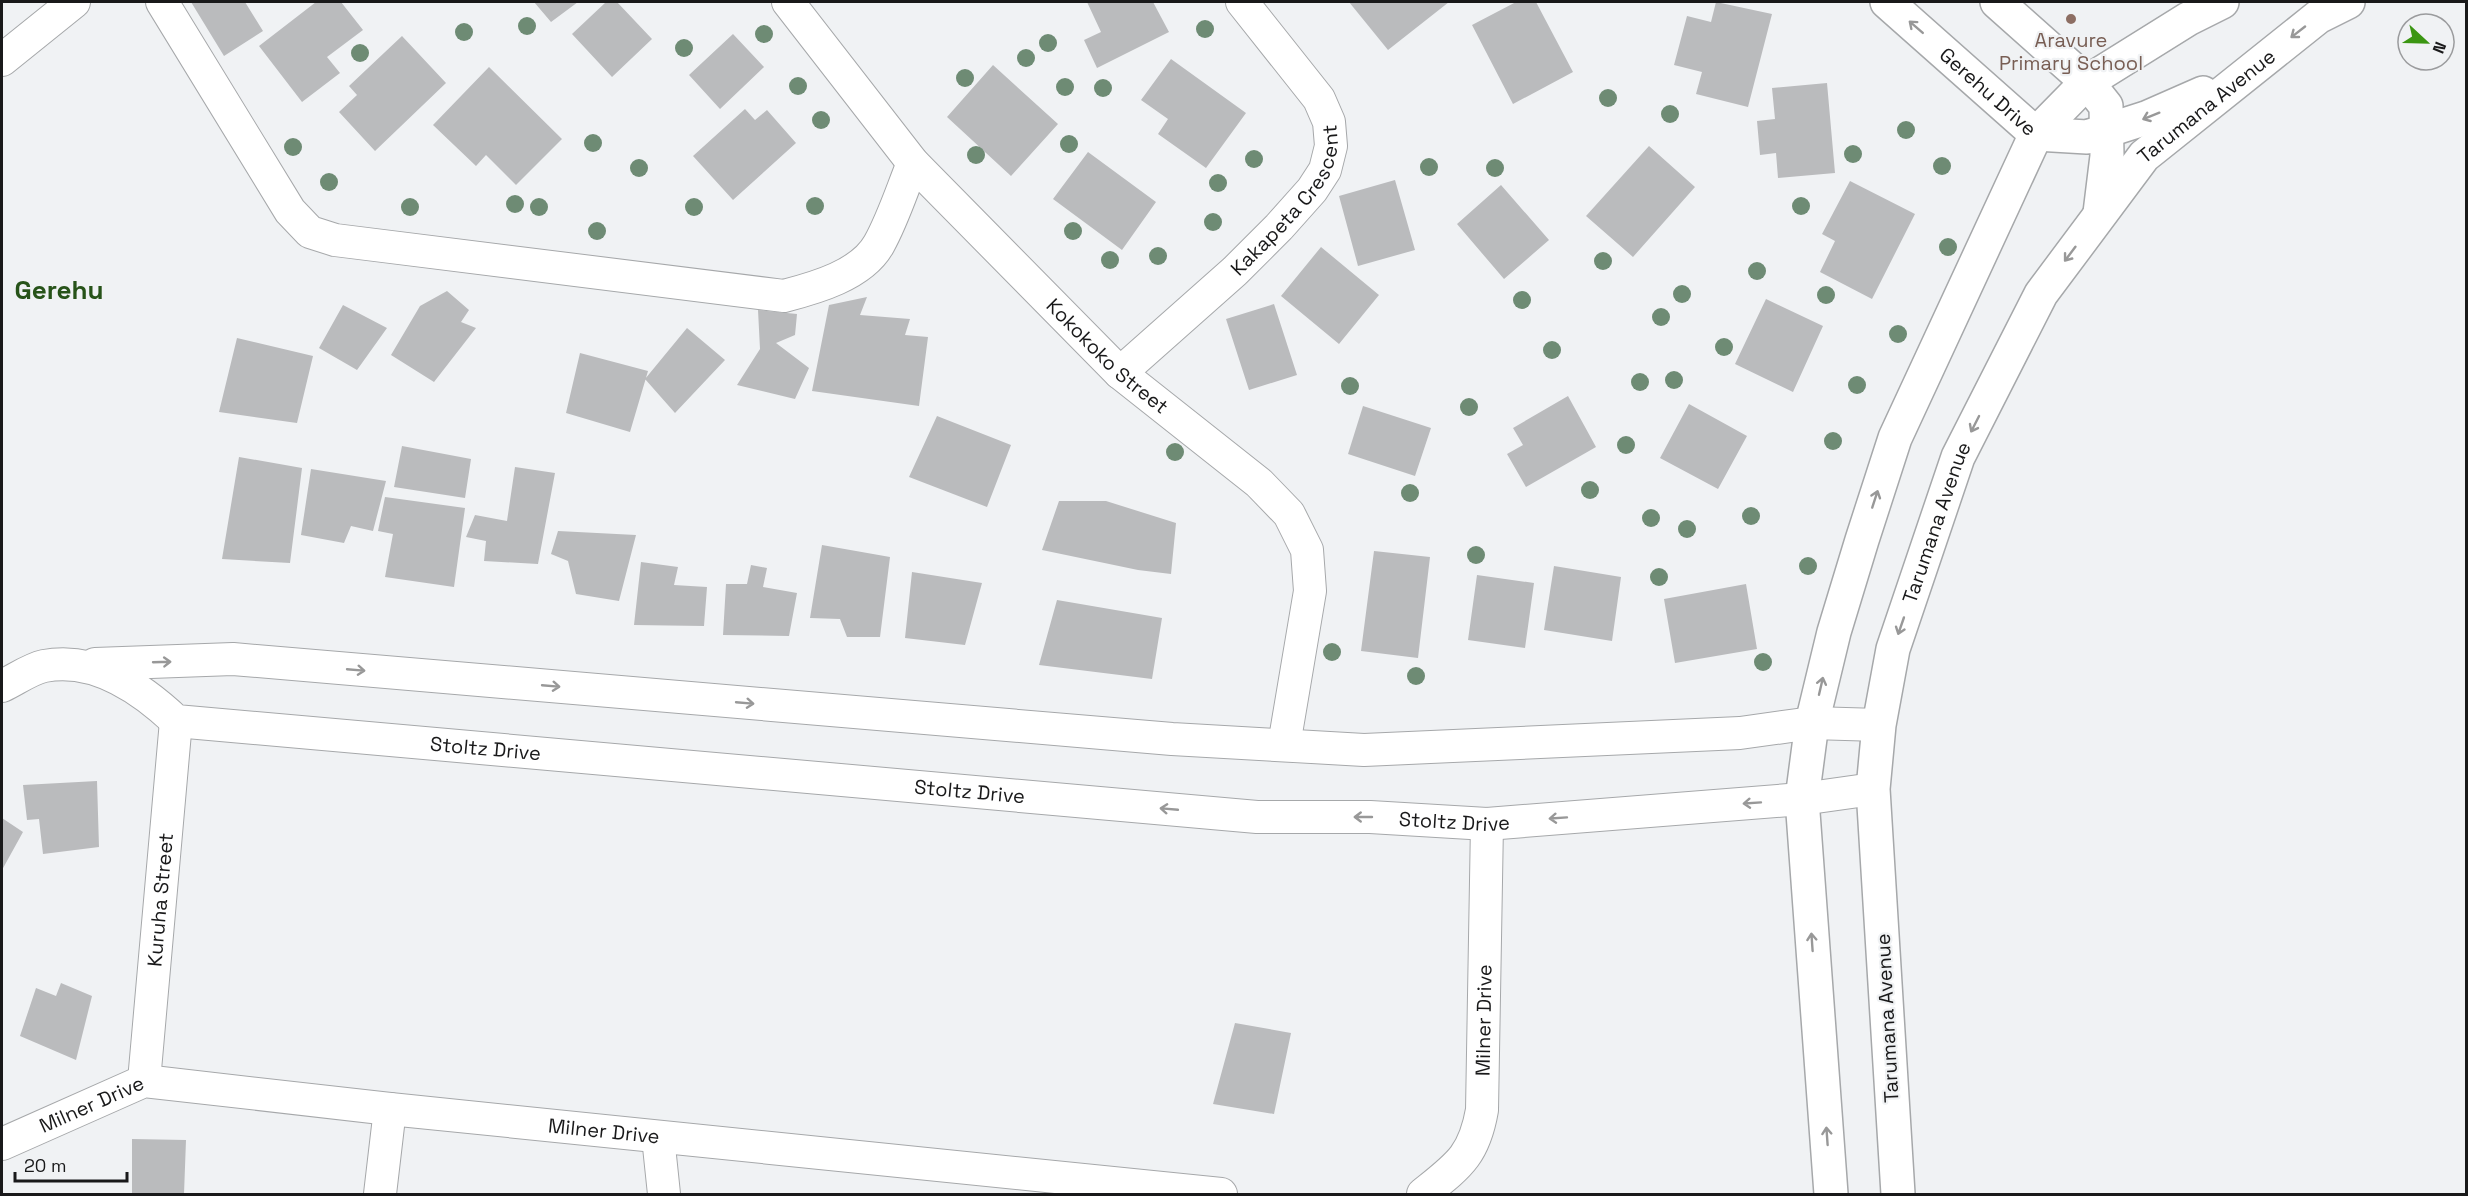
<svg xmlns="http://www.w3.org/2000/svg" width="2468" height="1196" font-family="'Space Grotesk',sans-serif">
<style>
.building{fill:#babbbd}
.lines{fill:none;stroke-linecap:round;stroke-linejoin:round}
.minor-casing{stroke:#a6a8aa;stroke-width:34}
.tertiary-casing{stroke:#a6a8aa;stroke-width:36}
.minor{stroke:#fff;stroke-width:32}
.tertiary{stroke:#fff;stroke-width:33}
.tree{fill:#6e8b74}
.oneway{stroke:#989898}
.education-dot{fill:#8d6e63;stroke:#f0f2f4;stroke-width:2}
.labels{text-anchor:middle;stroke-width:4.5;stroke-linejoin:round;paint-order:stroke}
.education-label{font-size:20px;fill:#785e54;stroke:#f0f2f4}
.street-label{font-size:20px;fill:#19191a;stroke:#f0f2f4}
.district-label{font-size:26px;font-weight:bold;fill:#275319;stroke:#f0f2f4}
</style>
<rect width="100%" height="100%" fill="#f0f2f4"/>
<path class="building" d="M 191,2 L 245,2 L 263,31 L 224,56 Z
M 316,2 L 341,2 L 363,30 L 327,57 L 340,73 L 302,102 L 259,46 Z
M 534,2 L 578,2 L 551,22 Z
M 606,2 L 617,2 L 652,39 L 612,77 L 572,34 Z
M 1087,2 L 1153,2 L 1169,32 L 1097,68 L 1084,40 L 1101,32 Z
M 1349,2 L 1449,2 L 1388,50 Z
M 1516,2 L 1536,2 L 1573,72 L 1513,104 L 1472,25 Z
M 1716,2 L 1772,14 L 1748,107 L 1696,94 L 1702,72 L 1674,65 L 1687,16 L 1711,22 Z
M 733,34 L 764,67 L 720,109 L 689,75 Z
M 402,36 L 446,83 L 375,151 L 339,112 L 357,95 L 349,86 Z
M 1171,59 L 1246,113 L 1206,168 L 1158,134 L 1168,119 L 1141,100 Z
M 993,65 L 1058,124 L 1011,176 L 947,117 Z
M 489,67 L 562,139 L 516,185 L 486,155 L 476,166 L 433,125 Z
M 1827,83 L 1835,173 L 1778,178 L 1776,153 L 1760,155 L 1757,121 L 1775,119 L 1772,88 Z
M 745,109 L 755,120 L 767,110 L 796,143 L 733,200 L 693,156 Z
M 1649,146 L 1695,187 L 1633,257 L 1586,216 Z
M 1088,152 L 1156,202 L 1122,250 L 1053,199 Z
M 1395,180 L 1415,250 L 1358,266 L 1339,196 Z
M 1850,181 L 1915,214 L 1872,299 L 1820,272 L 1835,241 L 1822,234 Z
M 1501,185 L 1549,240 L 1504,279 L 1457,224 Z
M 1321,247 L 1379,295 L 1339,344 L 1281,296 Z
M 447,291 L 469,310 L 461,322 L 476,328 L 434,382 L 391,355 L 420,306 Z
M 867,297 L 860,315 L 910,319 L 905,335 L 928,337 L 919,406 L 812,391 L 829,305 Z
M 1766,299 L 1823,326 L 1793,392 L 1735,364 Z
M 1274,304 L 1297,375 L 1249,390 L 1226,319 Z
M 343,305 L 387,328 L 357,370 L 319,348 Z
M 758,310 L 797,314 L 795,335 L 776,343 L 809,368 L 795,399 L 737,385 L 760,349 Z
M 687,328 L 725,360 L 675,413 L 645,379 Z
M 237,338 L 313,356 L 297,423 L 219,412 Z
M 580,353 L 648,371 L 630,432 L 566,413 Z
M 1568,396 L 1596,447 L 1526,487 L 1507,454 L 1523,445 L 1513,428 Z
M 1689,404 L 1747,436 L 1718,489 L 1660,458 Z
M 1363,406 L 1431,428 L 1415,476 L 1348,454 Z
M 937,416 L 1011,445 L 987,507 L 909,477 Z
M 402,446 L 471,459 L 465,498 L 394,487 Z
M 239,457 L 302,468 L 290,563 L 222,559 Z
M 515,467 L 555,473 L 538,564 L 484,561 L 486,541 L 466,537 L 475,515 L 507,521 Z
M 311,469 L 386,481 L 373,531 L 351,526 L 344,543 L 301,535 Z
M 385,497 L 465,508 L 454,587 L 385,577 L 393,534 L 378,531 Z
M 1059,501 L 1106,501 L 1176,523 L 1171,574 L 1138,570 L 1042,550 Z
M 558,531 L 636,535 L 619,601 L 576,594 L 568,561 L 551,554 Z
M 822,545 L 890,557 L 880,637 L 847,637 L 840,619 L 810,618 Z
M 1374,551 L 1430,557 L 1418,658 L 1361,651 Z
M 641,562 L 678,567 L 674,585 L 707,587 L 704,626 L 634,625 Z
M 751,565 L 767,568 L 763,587 L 797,593 L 789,636 L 723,635 L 726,584 L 747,584 Z
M 1554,566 L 1621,577 L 1612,641 L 1544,630 Z
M 912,572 L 982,583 L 965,645 L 905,638 Z
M 1477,575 L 1534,583 L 1525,648 L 1468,640 Z
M 1746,584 L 1757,649 L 1675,663 L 1664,599 Z
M 1057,600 L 1162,618 L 1152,679 L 1039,665 Z
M 97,781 L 99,847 L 43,854 L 39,819 L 27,820 L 23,785 Z
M 2,818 L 23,832 L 2,870 Z
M 61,983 L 92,996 L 76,1060 L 20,1036 L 36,988 L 56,996 Z
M 1235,1023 L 1291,1033 L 1274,1114 L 1213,1104 Z
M 132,1139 L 186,1140 L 184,1194 L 132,1194 Z"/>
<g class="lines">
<g class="minor-casing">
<g id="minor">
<path d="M 162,2 L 290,211 L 310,232 L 335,240 L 784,296 C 815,288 862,275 879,244 C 893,219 902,190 913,163"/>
<path id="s1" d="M 788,2 L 913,163 L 1120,373 L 1259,483 L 1289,514 L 1307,550 L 1310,591 L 1284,745"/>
<path d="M 2,60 L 74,2"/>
<path id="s2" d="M 1120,373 L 1235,271 L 1279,227 L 1312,190 L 1325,170 L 1331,146 L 1329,122 L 1319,99 L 1242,2"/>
<path d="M 95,664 L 233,659 L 1172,739 L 1364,750 L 1740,733 L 1812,723 L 1879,725"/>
<path id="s3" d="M 2,686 C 15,680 30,669 44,666 C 95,656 141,688 176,721 L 1257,817 L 1370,817 L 1487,824 L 1802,799 L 1873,789"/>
<path id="s4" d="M 144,1081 L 176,721"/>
<path d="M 658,1137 L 664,1194"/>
<path id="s5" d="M 2,1144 L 144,1081 L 390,1109 L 1221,1194"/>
<path d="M 380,1194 L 390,1109"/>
<path id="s6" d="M 1423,1194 C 1458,1166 1474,1156 1482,1110 L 1487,824"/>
</g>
</g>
<g class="tertiary-casing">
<g id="tertiary">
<path id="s7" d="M 1887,2 L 2036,134 L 2087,137 L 2146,118 L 2203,93"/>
<path d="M 1997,2 L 2087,82 L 2106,106 L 2107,156 L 2100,213"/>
<path d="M 1831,1194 L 1802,799 L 1812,723 L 1834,632 L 1862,540 L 1895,438 L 2036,134 L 2087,82 L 2188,19 L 2222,2"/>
<path id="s8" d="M 1898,1194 L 1873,789 L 1879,725 L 1893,649 L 1958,457 L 2041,294 L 2144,156 L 2318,17 L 2348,2"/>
</g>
</g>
<use href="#minor" class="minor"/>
<use href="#tertiary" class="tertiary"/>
</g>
<g class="tree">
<circle cx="527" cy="26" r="9"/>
<circle cx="1205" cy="29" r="9"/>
<circle cx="464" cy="32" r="9"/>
<circle cx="764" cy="34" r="9"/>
<circle cx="1048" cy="43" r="9"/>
<circle cx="684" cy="48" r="9"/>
<circle cx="360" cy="53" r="9"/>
<circle cx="1026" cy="58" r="9"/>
<circle cx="965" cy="78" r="9"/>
<circle cx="798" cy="86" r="9"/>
<circle cx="1065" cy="87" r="9"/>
<circle cx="1103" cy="88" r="9"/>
<circle cx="1608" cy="98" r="9"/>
<circle cx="1670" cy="114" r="9"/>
<circle cx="821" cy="120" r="9"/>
<circle cx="1906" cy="130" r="9"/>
<circle cx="593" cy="143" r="9"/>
<circle cx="1069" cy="144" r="9"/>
<circle cx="293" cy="147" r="9"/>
<circle cx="1853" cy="154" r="9"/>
<circle cx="976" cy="155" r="9"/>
<circle cx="1254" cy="159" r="9"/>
<circle cx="1942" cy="166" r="9"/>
<circle cx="1429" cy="167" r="9"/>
<circle cx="639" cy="168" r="9"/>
<circle cx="1495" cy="168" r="9"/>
<circle cx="329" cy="182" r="9"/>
<circle cx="1218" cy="183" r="9"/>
<circle cx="515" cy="204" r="9"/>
<circle cx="815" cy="206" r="9"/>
<circle cx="1801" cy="206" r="9"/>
<circle cx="410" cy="207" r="9"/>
<circle cx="539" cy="207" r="9"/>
<circle cx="694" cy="207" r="9"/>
<circle cx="1213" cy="222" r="9"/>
<circle cx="597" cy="231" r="9"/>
<circle cx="1073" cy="231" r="9"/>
<circle cx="1948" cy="247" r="9"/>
<circle cx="1158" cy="256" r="9"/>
<circle cx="1110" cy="260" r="9"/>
<circle cx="1603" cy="261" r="9"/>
<circle cx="1757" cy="271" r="9"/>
<circle cx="1682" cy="294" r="9"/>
<circle cx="1826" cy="295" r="9"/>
<circle cx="1522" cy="300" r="9"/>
<circle cx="1661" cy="317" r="9"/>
<circle cx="1898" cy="334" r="9"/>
<circle cx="1724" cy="347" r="9"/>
<circle cx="1552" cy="350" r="9"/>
<circle cx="1674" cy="380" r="9"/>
<circle cx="1640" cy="382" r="9"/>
<circle cx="1857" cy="385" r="9"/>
<circle cx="1350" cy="386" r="9"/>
<circle cx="1469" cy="407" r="9"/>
<circle cx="1833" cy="441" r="9"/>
<circle cx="1626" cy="445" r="9"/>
<circle cx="1175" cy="452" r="9"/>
<circle cx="1590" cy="490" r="9"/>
<circle cx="1410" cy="493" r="9"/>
<circle cx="1751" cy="516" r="9"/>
<circle cx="1651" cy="518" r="9"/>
<circle cx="1687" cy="529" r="9"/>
<circle cx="1476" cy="555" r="9"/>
<circle cx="1808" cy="566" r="9"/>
<circle cx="1659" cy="577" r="9"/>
<circle cx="1332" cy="652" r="9"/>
<circle cx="1763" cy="662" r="9"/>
<circle cx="1416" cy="676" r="9"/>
</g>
<defs><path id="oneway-shaft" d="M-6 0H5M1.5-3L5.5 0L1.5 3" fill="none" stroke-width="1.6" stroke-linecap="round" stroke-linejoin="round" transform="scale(1.5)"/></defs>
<g class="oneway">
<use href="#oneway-shaft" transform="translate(1916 27) rotate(-139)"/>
<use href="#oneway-shaft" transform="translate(2298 32) rotate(142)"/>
<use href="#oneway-shaft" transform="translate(2151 116) rotate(158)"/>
<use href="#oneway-shaft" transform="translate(2070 254) rotate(127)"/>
<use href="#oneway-shaft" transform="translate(1975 424) rotate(117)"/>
<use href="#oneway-shaft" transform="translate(1875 499) rotate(-72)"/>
<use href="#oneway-shaft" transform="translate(1901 626) rotate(109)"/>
<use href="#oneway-shaft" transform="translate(162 662) rotate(-2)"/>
<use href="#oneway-shaft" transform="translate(356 670) rotate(5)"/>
<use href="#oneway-shaft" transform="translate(551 686) rotate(5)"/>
<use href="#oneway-shaft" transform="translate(1821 686) rotate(-77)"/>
<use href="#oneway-shaft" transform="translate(745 703) rotate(5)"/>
<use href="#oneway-shaft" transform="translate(1752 803) rotate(176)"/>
<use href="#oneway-shaft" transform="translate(1169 809) rotate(-175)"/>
<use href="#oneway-shaft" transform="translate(1363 817) rotate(-180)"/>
<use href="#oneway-shaft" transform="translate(1558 818) rotate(176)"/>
<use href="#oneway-shaft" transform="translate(1812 942) rotate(-94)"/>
<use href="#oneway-shaft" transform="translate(1827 1136) rotate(-94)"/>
</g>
<circle class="education-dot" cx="2071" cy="19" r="6"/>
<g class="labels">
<g class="education-label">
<text x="2071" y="47">Aravure<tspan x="2071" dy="23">Primary School</tspan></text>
</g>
<g class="street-label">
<text dy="7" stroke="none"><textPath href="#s7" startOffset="135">Gerehu Drive</textPath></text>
<text dy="7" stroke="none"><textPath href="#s8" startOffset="1185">Tarumana Avenue</textPath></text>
<text dy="7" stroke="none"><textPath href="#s2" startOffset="244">Kakapeta Crescent</textPath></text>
<text dy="7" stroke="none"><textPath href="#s1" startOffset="478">Kokokoko Street</textPath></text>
<text dy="7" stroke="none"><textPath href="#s8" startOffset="681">Tarumana Avenue</textPath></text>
<text dy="7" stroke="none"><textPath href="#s3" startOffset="506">Stoltz Drive</textPath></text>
<text dy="7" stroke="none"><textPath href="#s3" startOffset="992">Stoltz Drive</textPath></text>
<text dy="7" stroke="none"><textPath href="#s3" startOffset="1478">Stoltz Drive</textPath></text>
<text dy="7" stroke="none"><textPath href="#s4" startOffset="182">Kuruha Street</textPath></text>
<text transform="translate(1887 1018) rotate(-93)" y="7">Tarumana Avenue</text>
<text dy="7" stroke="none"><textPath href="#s6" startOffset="196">Milner Drive</textPath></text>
<text dy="7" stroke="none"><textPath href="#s5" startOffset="98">Milner Drive</textPath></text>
<text dy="7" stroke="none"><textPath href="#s5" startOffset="618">Milner Drive</textPath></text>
</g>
<g class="district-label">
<text x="59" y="299">Gerehu</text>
</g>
</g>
<rect width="2468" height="1196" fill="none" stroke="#19191a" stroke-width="6"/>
<g transform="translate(2426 42) rotate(112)"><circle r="28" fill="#f0f2f4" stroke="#9a9b9d" stroke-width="1.5"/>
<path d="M0-4.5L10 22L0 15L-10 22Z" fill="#3b9612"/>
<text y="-9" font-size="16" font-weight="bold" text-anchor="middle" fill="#19191a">N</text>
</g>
<path d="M15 1172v9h112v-9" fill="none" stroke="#19191a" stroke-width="3"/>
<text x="24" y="1172" font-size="18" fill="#19191a" stroke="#f0f2f4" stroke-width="4.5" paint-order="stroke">20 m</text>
</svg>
